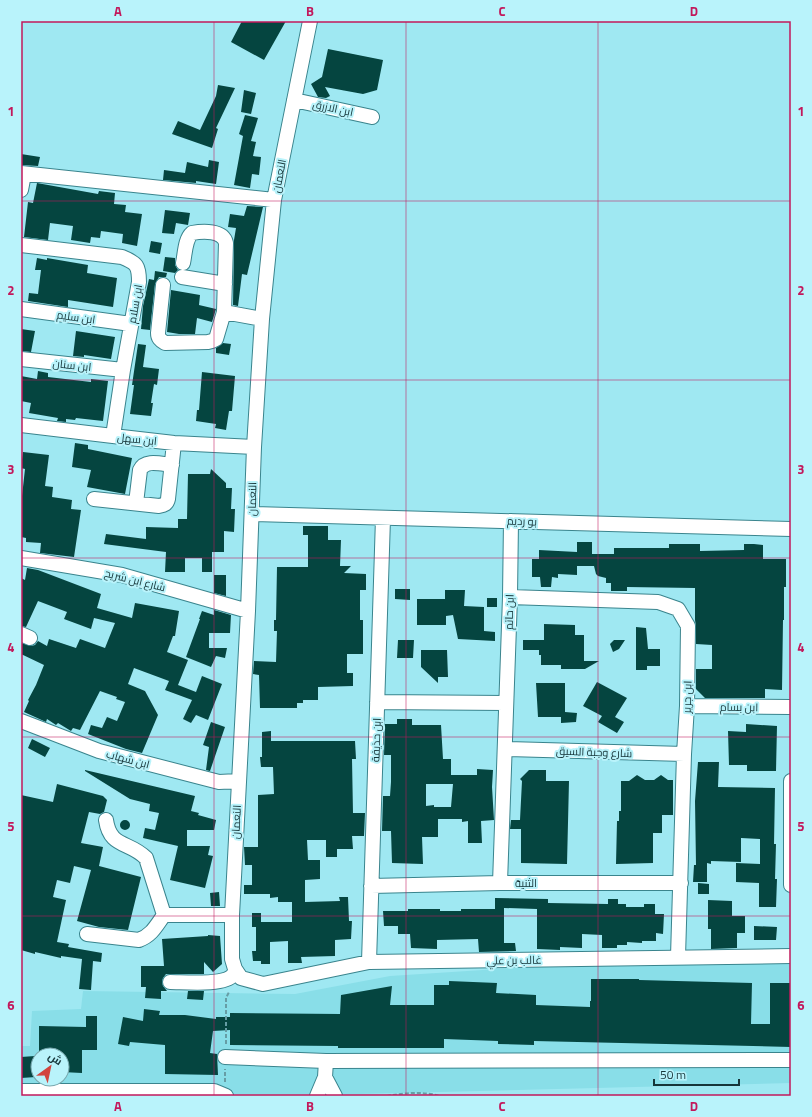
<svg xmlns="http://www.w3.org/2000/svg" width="812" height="1117" font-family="'Titillium Web',Cairo,sans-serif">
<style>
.built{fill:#89dee8;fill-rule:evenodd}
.building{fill:#054540;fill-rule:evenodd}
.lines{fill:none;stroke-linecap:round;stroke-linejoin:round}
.minor-casing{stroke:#3a848d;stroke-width:16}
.path{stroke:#669da5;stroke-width:2;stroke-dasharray:4 2;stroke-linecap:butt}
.minor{stroke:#fff;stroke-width:14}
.grid{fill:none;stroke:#c2185b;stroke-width:1;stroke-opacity:0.55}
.labels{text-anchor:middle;stroke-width:4;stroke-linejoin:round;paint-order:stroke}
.street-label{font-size:11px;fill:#163539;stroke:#b9f3fb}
.neatline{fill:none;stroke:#c2185b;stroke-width:1.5}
.grid-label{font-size:13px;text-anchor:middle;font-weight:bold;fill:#c2185b}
</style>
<rect width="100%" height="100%" fill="#9fe8f2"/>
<path class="built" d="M 791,961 L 791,1083 L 359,1094 L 227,1094 L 21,1087 L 21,1046 L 30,1046 L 32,1011 L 81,1009 L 83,991 L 295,994 L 390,976 L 592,963 ZM 38,1055 L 62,1055 L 62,1079 L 38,1079 Z"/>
<path class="building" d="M 242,21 L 286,21 L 264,60 L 231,42 Z
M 328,49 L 383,60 L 377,90 L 363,94 L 325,87 L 330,96 L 326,98 L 318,97 L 311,84 L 322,77 Z
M 218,85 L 235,88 L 216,128 L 218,129 L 212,148 L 172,134 L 178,121 L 200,130 L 216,96 Z
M 244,90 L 256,93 L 251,114 L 241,112 Z
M 245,115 L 258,118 L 251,141 L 256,142 L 253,156 L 261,157 L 259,175 L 252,174 L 250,188 L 234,185 L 243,136 L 239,134 Z
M 21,154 L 40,157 L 38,166 L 21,165 Z
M 209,160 L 219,162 L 216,184 L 196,181 L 196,183 L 163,180 L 164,170 L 185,173 L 187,162 L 208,167 Z
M 37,183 L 98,194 L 99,191 L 115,193 L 114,204 L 126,205 L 125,212 L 142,214 L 137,246 L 122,243 L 123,234 L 101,231 L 100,238 L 91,237 L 90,243 L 71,240 L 73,226 L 50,223 L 48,240 L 24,237 L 28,202 L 33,203 Z
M 247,206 L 263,207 L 247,275 L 242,274 L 238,306 L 233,305 L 234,240 L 236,228 L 228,227 L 230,214 L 244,216 Z
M 165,210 L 190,213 L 188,225 L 176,223 L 174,234 L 162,233 Z
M 151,241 L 162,243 L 160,254 L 149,252 Z
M 165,257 L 175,258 L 175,265 L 178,270 L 175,273 L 163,271 Z
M 37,258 L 47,260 L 47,258 L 88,265 L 87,273 L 117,278 L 113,307 L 68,300 L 68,307 L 28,301 L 29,293 L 38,294 L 41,270 L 35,270 Z
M 155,271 L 167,273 L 166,277 L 159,277 L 155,284 L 150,330 L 141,329 L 143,306 L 149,279 L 154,280 Z
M 171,290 L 200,295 L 199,305 L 216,309 L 212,322 L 197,318 L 195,334 L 179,334 L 167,332 Z
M 21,329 L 35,331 L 31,352 L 21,351 Z
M 76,331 L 115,337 L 111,359 L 84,355 L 84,357 L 73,356 Z
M 223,343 L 231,344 L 229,355 L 216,353 L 216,348 Z
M 138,344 L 146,345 L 143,367 L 159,369 L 157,385 L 154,384 L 151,403 L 153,403 L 151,416 L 130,414 L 134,385 L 132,385 Z
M 38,371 L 48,373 L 48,377 L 91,382 L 91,379 L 108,381 L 103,421 L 76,418 L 75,420 L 66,419 L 66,422 L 57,421 L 58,418 L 29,413 L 31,403 L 21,401 L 21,376 L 37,379 Z
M 202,372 L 235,376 L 232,411 L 229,411 L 226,430 L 215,428 L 216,424 L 196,421 L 197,410 L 199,410 Z
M 75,443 L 88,445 L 88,449 L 132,458 L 125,494 L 87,487 L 91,470 L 72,467 Z
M 23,452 L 49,455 L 45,486 L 53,487 L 52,497 L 72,500 L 71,509 L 81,510 L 74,557 L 40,553 L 41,543 L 26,542 L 26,538 L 21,537 L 21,505 L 25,469 L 21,468 Z
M 211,469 L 226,483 L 226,488 L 232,488 L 231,509 L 235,509 L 234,532 L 224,531 L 224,552 L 212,552 L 212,572 L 202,572 L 202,558 L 185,558 L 185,572 L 165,572 L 166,552 L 104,544 L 106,534 L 146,539 L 146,527 L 178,528 L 178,519 L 187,519 L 188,474 L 210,474 Z
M 303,526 L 328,526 L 328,540 L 341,540 L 340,566 L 351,566 L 344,573 L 366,574 L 366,590 L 360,590 L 360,620 L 363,620 L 363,654 L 347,654 L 347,673 L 353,673 L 353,686 L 318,687 L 318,700 L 303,700 L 303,703 L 297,703 L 297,708 L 260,708 L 259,675 L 253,674 L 254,661 L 276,662 L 277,631 L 274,631 L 274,620 L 276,620 L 277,567 L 308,567 L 308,535 L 303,535 Z
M 577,542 L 592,542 L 592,554 L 614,554 L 614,548 L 669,548 L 669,544 L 700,544 L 700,551 L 744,550 L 744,544 L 754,544 L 763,545 L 763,559 L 786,559 L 786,587 L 784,587 L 784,620 L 783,620 L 782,690 L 765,689 L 765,698 L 705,698 L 696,689 L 696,669 L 712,669 L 712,645 L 696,644 L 696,626 L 695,620 L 695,588 L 627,587 L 627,591 L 611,591 L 611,583 L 606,583 L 606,578 L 598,576 L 596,574 L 594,566 L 577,566 L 577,575 L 558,574 L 558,578 L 552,577 L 551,587 L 541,587 L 540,577 L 532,577 L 532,559 L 539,559 L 539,550 L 577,552 Z
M 27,568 L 38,570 L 101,594 L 97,608 L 132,618 L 135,603 L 179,611 L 175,636 L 173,636 L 167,652 L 188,660 L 178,685 L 196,692 L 202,676 L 222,684 L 208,720 L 196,715 L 191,723 L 183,719 L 192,700 L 165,690 L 169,681 L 134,668 L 128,684 L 145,691 L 158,715 L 142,753 L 126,749 L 88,734 L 91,725 L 102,728 L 107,717 L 117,721 L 125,702 L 116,699 L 117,697 L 100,691 L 80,730 L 73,728 L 71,731 L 58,723 L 56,725 L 47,719 L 46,722 L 24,712 L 29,701 L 28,700 L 36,685 L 44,665 L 21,654 L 21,643 L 31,646 L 35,645 L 38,641 L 47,646 L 49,639 L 76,648 L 80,639 L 105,648 L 115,623 L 94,618 L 91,629 L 64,619 L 67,612 L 38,601 L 26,627 L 21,626 L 21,578 L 25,580 Z
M 214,575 L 226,575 L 226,596 L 214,593 Z
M 395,589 L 410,589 L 410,600 L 395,599 Z
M 445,590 L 465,590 L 464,606 L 484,607 L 484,631 L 495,632 L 495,641 L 458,639 L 453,615 L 446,616 L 446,625 L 417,625 L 417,599 L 445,599 Z
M 487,598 L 497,598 L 497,607 L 487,607 Z
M 214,610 L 231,615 L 230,633 L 209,633 L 209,648 L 227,648 L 225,658 L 216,656 L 211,667 L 186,657 L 200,619 L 199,619 L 202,611 L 214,615 Z
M 544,624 L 575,625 L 575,635 L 584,635 L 584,661 L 599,661 L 585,669 L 561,669 L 561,665 L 541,665 L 541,655 L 539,655 L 539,650 L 523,650 L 523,640 L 544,640 Z
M 636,627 L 646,628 L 648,649 L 660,649 L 660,666 L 647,666 L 647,670 L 636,670 Z
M 398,640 L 414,640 L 413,658 L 397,658 Z
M 614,640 L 625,640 L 619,649 L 613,652 L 610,644 Z
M 421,650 L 447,650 L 448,677 L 438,677 L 438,683 L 421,667 Z
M 597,682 L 627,698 L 615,717 L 624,722 L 617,733 L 598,722 L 602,716 L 583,706 Z
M 536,683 L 565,683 L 565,712 L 577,713 L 576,722 L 561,723 L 561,717 L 538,717 Z
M 397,719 L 412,719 L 412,725 L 441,725 L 443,759 L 451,759 L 451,775 L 477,775 L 477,769 L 493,770 L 492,787 L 494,820 L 481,821 L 482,843 L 468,843 L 468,821 L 462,822 L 462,819 L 438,819 L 438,837 L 422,837 L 423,864 L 392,863 L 391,831 L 382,831 L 383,796 L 390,796 L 391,782 L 391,755 L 384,755 L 385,724 L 397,724 ZM 426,784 L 453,784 L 451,807 L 434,807 L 434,805 L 426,806 Z
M 211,722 L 225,727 L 210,771 L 206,770 L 209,747 L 203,745 Z
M 746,724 L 777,726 L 776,771 L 747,771 L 747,765 L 729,765 L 728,731 L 746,732 Z
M 271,731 L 271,741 L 355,741 L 356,759 L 352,759 L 353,813 L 365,813 L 364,836 L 352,836 L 353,849 L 337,849 L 337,857 L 326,857 L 326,840 L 307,840 L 308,860 L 320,860 L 320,879 L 305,880 L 305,902 L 340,901 L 339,897 L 348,897 L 349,921 L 352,921 L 351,939 L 335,940 L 335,956 L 301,957 L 302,963 L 288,963 L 288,941 L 270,942 L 270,964 L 261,964 L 261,961 L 253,961 L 252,951 L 256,951 L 256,927 L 252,927 L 252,913 L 261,913 L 261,922 L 292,922 L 292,902 L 278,902 L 278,897 L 270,898 L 270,894 L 244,894 L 244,885 L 252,885 L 252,865 L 245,865 L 244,847 L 258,847 L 258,795 L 274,794 L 273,767 L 261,767 L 260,757 L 262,757 L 262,732 Z
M 32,739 L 50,748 L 45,757 L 28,748 Z
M 698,762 L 719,762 L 718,787 L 775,788 L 774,844 L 776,844 L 775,879 L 777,879 L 776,907 L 759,907 L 759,883 L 736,882 L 736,863 L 760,864 L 760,839 L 741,838 L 741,862 L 711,861 L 711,864 L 707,863 L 707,882 L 693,882 L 694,865 L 696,865 L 695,801 Z
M 85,770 L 195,796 L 191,811 L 199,813 L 198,815 L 216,820 L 214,830 L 187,830 L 187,846 L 210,846 L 208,855 L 213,856 L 205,888 L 170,880 L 178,846 L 143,838 L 145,828 L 155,830 L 159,813 L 149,811 L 150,804 L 130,799 L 85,771 Z
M 529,770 L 546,770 L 546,781 L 569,781 L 567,864 L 521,863 L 521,829 L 510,829 L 511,820 L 520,820 L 522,781 L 520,779 Z
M 637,775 L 645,780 L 654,780 L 661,775 L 668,780 L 673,780 L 673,815 L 662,815 L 662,833 L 653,833 L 653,863 L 616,864 L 617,821 L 619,821 L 619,811 L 621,811 L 621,781 L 629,781 Z
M 57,784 L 103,796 L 107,800 L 104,812 L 100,814 L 89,812 L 81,843 L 103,847 L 99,866 L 141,877 L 128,930 L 99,927 L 77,921 L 91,870 L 74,866 L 70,883 L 57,880 L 53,897 L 66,900 L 57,942 L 69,944 L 68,947 L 102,953 L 101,962 L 93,961 L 91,990 L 79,989 L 82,959 L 61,956 L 61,958 L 35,952 L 35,954 L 21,950 L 21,795 L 53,802 Z
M120 825a5 5 0 1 1 10 0a5 5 0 1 1-10 0Z
M 698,883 L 709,884 L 709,894 L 698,894 Z
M 219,892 L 220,906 L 211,906 L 210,893 Z
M 495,898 L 548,899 L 548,903 L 608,904 L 608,899 L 618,899 L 618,904 L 626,904 L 626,907 L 644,907 L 644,904 L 655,904 L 655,914 L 664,914 L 663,934 L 656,933 L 656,941 L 642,941 L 642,943 L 627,942 L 627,945 L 617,945 L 617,948 L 602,948 L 602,935 L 582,934 L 582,948 L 560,947 L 560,950 L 537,949 L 537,909 L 504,908 L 504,943 L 515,943 L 516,951 L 479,952 L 478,939 L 437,940 L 437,949 L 411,948 L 410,934 L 398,934 L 398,926 L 384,926 L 383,911 L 408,911 L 408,909 L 440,909 L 440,911 L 461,911 L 461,909 L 495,909 Z
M 708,900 L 732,901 L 732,916 L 745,916 L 745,933 L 737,933 L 737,948 L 711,949 L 711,929 L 708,929 Z
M 754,926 L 777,927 L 776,940 L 754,940 Z
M 208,935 L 220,936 L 222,964 L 213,972 L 204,962 L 204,974 L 166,974 L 163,978 L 162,982 L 163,986 L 167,991 L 161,991 L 161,999 L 145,998 L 146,987 L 141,987 L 141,966 L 164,966 L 162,939 L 208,936 Z
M 591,979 L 639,979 L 639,980 L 752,983 L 751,1024 L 770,1024 L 770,983 L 791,983 L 791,1047 L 534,1041 L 534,1045 L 498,1044 L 498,1041 L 444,1039 L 444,1048 L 338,1048 L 338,1046 L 230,1045 L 230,1030 L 213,1031 L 210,1053 L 217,1054 L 218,1075 L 165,1074 L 165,1045 L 130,1042 L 129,1046 L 118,1044 L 123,1017 L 143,1021 L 144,1009 L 160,1011 L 159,1015 L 185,1015 L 216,1019 L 216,1017 L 230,1017 L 230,1013 L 340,1014 L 341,995 L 392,986 L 390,1005 L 434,1005 L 434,985 L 449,985 L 449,981 L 497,983 L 496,993 L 536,995 L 536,1005 L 590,1007 L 590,1001 L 591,1001 Z
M 188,991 L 204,991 L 203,1000 L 187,999 Z
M 86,1016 L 97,1016 L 97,1050 L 82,1050 L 82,1073 L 62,1072 L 62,1055 L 39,1055 L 39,1026 L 86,1027 Z
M 35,1056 L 36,1077 L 21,1078 L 21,1057 Z"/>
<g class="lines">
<g class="minor-casing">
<path id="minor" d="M 310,21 L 274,200 L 262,319 L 254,447 L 248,611 L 232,915 L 232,959 L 235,969 L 241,978 L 263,984 L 369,962 L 791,956
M 294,100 L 372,117
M 21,173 L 274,200
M 21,190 L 24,174
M 21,245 L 122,257 C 137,263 139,266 139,282 L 123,370 L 113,436
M 182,277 L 225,284
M 163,285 L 158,333 C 158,338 160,340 165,343 L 208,342 L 212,341 L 216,339 L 224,312 L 226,243 C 223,230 203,231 192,233 C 185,239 185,254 183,263
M 21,309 L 131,324
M 224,312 L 262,319
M 21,359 L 123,370
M 21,425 L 113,436 L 174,443 L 254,447
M 94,499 L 159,506 C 164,505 167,504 168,499 L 174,443
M 136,503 L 140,470 C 145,459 161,464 172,465
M 252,514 L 791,529
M 21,558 L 122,575 L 248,611
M 510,597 L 658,602 L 678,609 L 688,626 L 687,706 L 684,754 L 678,957
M 21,634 L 30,638
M 377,702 L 506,703
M 687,706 L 791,707
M 21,721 L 99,751 L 219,782 L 238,781
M 505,749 L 684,754
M 791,781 L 791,885
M 106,820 C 110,848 129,841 146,858 L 164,915 L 232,915
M 500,883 L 510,597 L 511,521
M 371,886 L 500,883 L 681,883
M 87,934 L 139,940 C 152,935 156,926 164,915
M 369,962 L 383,518
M 170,982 C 184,982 224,986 233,975 C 234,974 235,971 235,969
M 225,1057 L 326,1061 L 791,1060
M 325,1077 L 335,1096
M 21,1091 L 214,1091 L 226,1096
M 317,1096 L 325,1077 L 326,1061"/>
</g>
<path class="path" d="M 226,1044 L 226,998 L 229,992
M 225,1082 L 225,1069
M 387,1096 C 404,1093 423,1091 440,1096"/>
<use href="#minor" class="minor"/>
</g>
<path class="grid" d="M 214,21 L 214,1096M 406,21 L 406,1096M 598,21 L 598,1096M 21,201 L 791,201M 21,380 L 791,380M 21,558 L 791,558M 21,737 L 791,737M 21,916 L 791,916"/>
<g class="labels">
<g class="street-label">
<text transform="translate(333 108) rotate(12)" y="4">ابن الازرق</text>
<text transform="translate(279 176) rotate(-79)" y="4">النعمان</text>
<text transform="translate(135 304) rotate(-80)" y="4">ابن سلام</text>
<text transform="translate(76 317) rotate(8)" y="4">ابن سليم</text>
<text transform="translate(72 365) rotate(6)" y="4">ابن سنان</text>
<text transform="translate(137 439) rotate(6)" y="4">ابن سهل</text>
<text transform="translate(252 499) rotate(-89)" y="4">النعمان</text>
<text transform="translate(522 521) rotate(2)" y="4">بو رديم</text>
<text transform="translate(135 580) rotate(14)" y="4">شارع ابن شريح</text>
<text transform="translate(509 612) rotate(-88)" y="4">ابن حاتم</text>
<text transform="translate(687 697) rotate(-88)" y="4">ابن جرير</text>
<text transform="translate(739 707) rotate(1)" y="4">ابن بسام</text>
<text transform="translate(376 740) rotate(-88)" y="4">ابن حذيفة</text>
<text transform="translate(594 752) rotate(2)" y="4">شارع وجبة السيق</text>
<text transform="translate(128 759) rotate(15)" y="4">ابن شهاب</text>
<text transform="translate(236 822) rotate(-87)" y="4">النعمان</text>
<text x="526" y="887">الثنية</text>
<text transform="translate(514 960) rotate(-1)" y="4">غالب بن علي</text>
</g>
</g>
<rect width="812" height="1117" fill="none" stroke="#b9f3fb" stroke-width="44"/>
<g transform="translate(50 1067) rotate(33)"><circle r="19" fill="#b9f3fb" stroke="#78a7ad"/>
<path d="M0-3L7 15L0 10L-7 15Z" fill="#d2443e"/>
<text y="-6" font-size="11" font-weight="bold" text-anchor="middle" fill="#163539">ش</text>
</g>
<path d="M654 1079v6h85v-6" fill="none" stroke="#163539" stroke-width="2"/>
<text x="660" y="1079" font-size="12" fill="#163539" stroke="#b9f3fb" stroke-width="3" paint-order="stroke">50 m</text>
<rect x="22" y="22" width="768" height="1073" class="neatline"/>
<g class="grid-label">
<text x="118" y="16">A</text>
<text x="310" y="16">B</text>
<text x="502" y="16">C</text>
<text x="694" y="16">D</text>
<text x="11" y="116">1</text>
<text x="801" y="116">1</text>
<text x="11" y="295">2</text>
<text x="801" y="295">2</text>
<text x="11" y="474">3</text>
<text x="801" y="474">3</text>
<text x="11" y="652">4</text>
<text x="801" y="652">4</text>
<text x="11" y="831">5</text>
<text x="801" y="831">5</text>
<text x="11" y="1010">6</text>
<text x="801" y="1010">6</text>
<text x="118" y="1111">A</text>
<text x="310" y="1111">B</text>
<text x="502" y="1111">C</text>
<text x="694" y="1111">D</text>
</g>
</svg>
